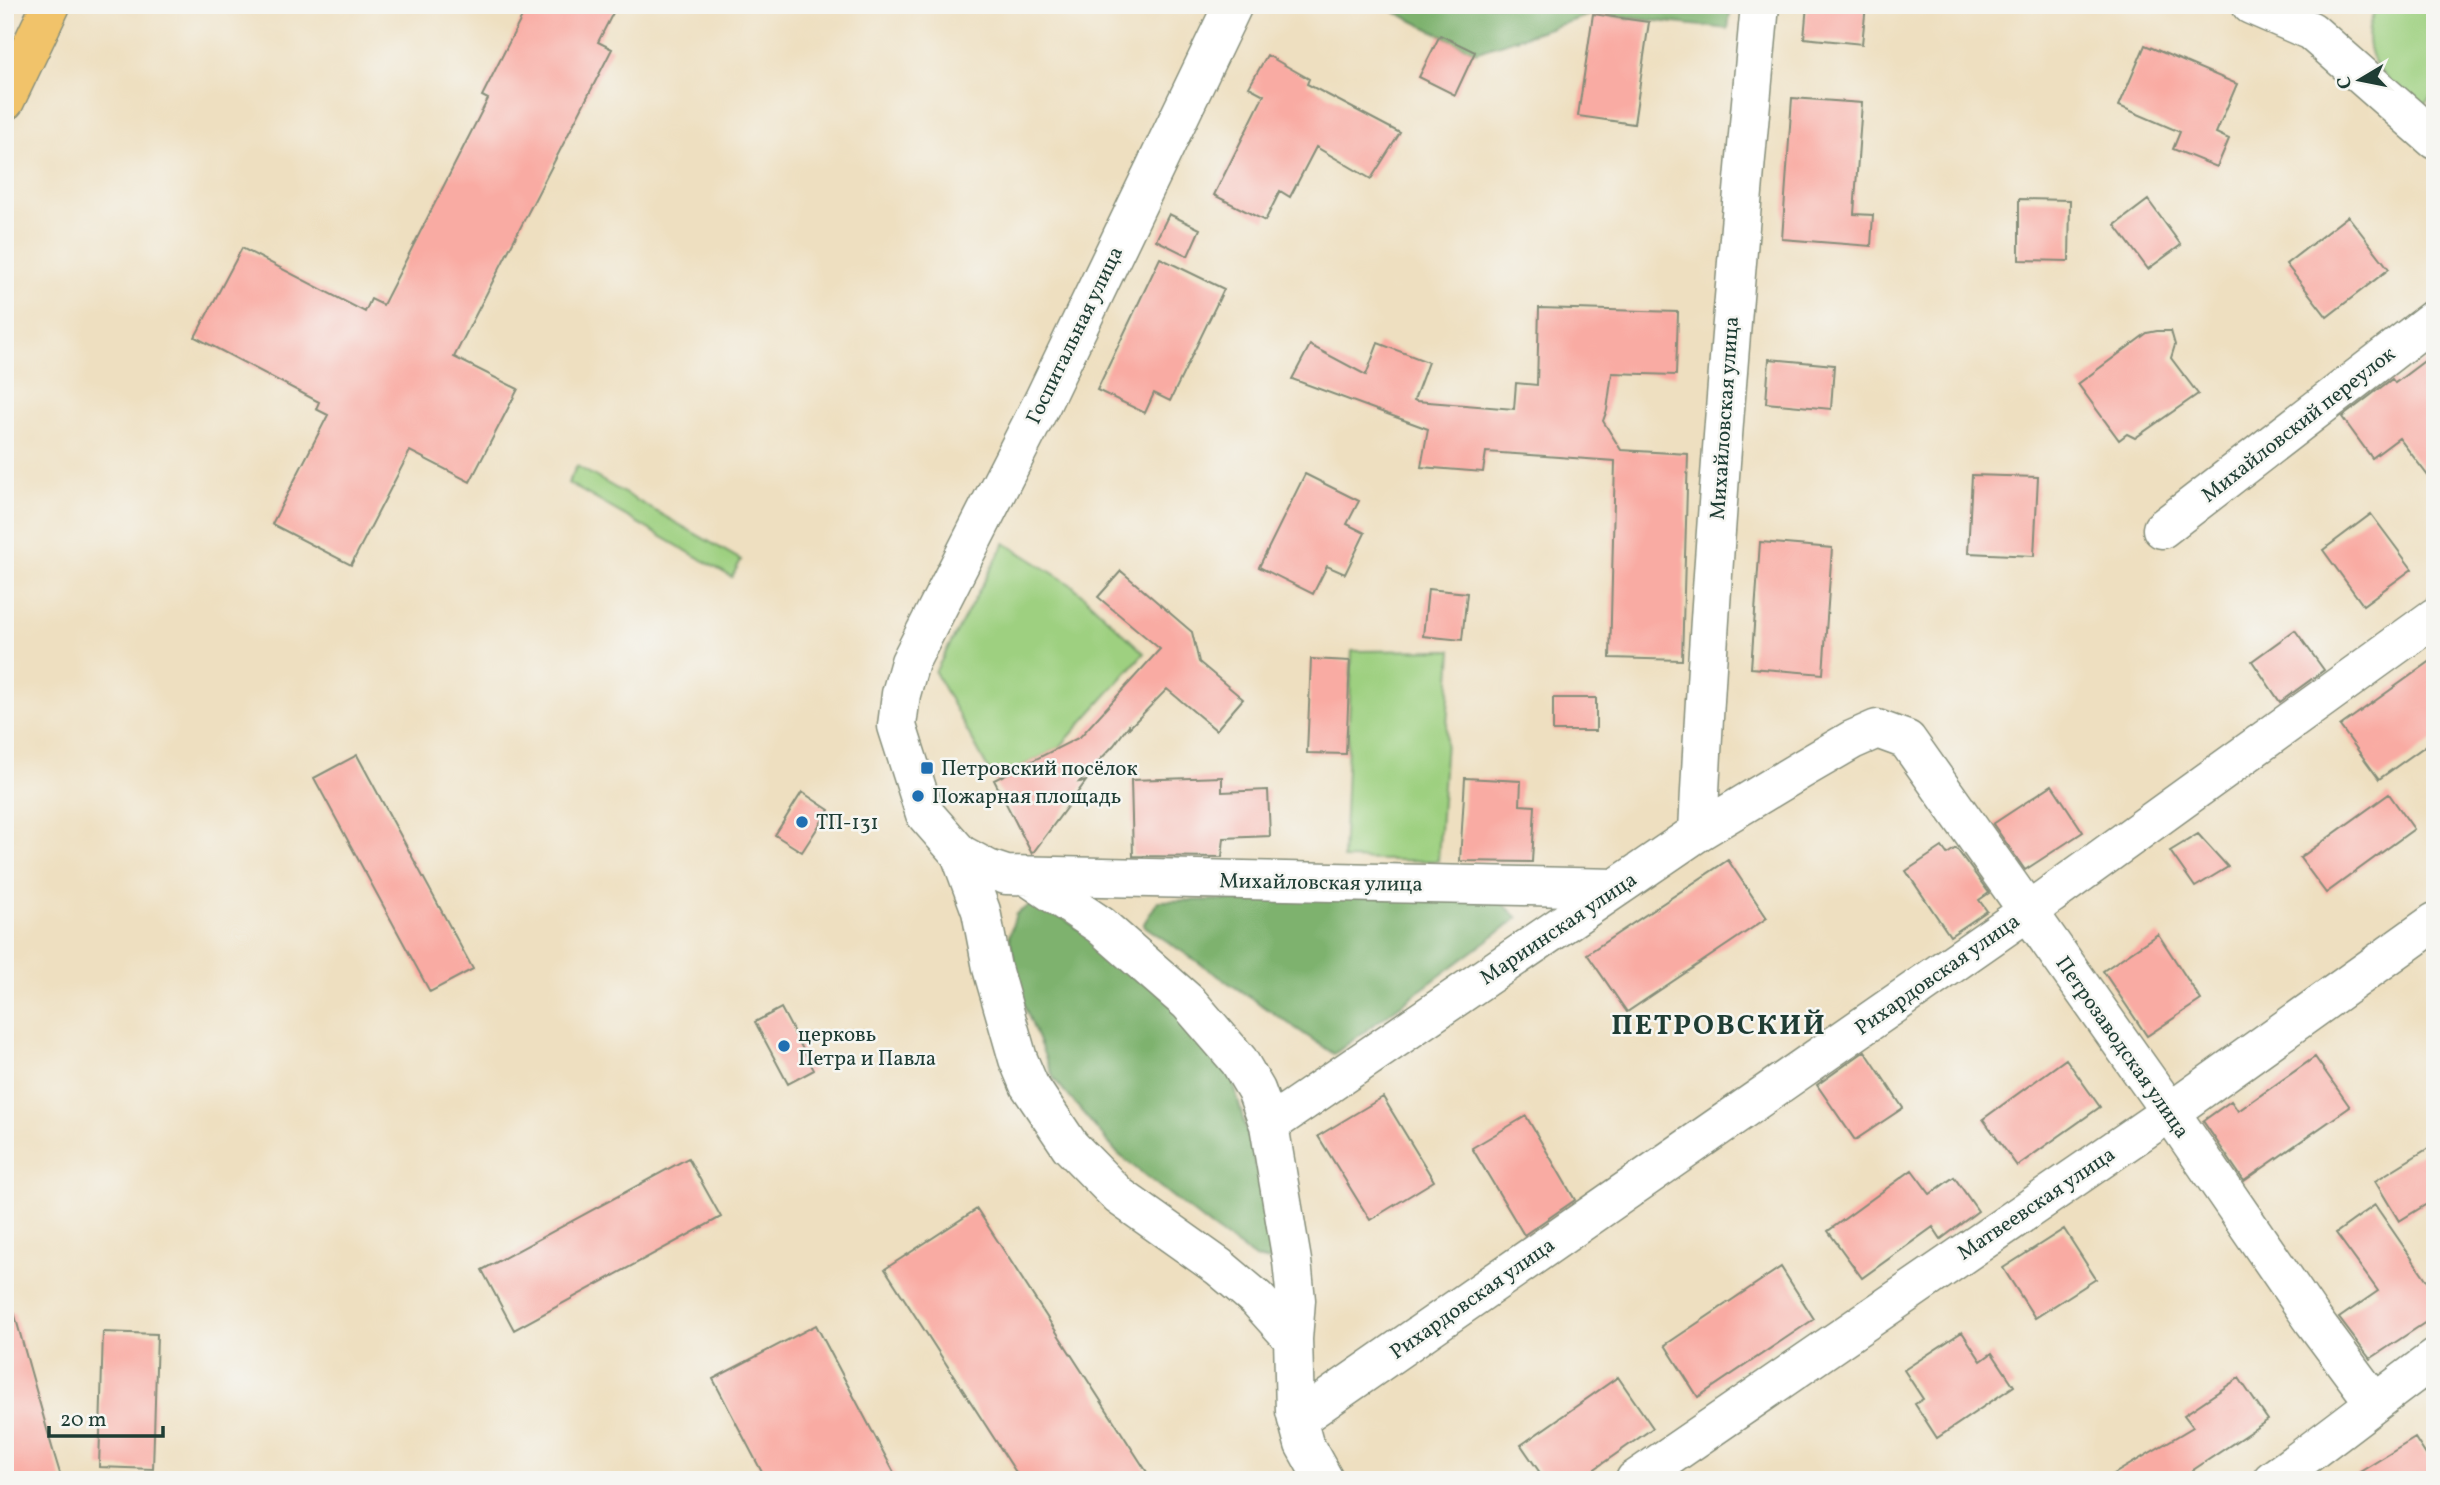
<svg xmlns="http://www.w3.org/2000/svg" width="2440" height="1485" font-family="Vollkorn,serif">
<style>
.green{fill:#9ed080;stroke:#5e865a;stroke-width:2}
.forest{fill:#7eb26e;stroke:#4e7851;stroke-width:2}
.building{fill:#f9aba3}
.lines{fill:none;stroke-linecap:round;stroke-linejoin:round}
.minor-casing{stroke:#868e7a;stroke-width:41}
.primary-casing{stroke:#868e7a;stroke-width:41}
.minor{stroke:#fff;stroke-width:38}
.primary{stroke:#f1c36a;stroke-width:38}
.poi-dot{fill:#1f6fb2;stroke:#f6f6f2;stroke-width:2.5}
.labels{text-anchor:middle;stroke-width:5;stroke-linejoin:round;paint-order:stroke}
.street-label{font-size:21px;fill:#1f3d34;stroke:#f6f6f2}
.poi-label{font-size:21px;fill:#1f3d34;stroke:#f6f6f2;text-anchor:start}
.district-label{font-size:28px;font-weight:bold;letter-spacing:2px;fill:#1f3d34;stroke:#f6f6f2}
</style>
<rect width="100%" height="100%" fill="#f6f6f2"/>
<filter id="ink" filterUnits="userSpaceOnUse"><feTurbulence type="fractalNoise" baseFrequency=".0143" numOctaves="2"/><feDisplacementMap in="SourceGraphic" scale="14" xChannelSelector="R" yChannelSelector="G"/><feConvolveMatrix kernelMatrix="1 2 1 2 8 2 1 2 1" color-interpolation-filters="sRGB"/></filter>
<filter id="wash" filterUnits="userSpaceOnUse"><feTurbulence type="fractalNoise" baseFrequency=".00686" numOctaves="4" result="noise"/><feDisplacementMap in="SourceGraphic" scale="28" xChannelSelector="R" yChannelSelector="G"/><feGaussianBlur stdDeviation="1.57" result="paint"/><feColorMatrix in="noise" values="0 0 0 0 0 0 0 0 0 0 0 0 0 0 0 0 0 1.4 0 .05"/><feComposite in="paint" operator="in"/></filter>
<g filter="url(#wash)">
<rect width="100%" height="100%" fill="#eedfc0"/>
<path class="green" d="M 2378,5 L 2435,5 L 2435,93 L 2419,110 C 2386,79 2350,54 2378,5 Z
M 577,466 L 741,560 L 732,577 L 568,483 Z
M 1005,543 L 1073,586 L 1144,653 L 1059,748 L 994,780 L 935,672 Z
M 1452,650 L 1438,861 L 1343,859 L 1352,651 Z"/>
<path class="forest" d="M 1381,5 L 1731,5 L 1728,29 L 1593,14 L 1475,52 Z
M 1494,895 L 1518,918 L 1334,1054 L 1143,925 L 1158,901 Z
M 1030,905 L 1050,909 L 1143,974 L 1229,1066 L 1278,1251 L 1270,1261 L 1255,1258 L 1211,1227 L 1118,1154 L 1054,1079 L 1024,1005 L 1009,936 L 1016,914 Z"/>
<g id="blocks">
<path class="building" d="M 528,5 L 617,5 L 598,42 L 612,49 L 454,357 L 518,389 L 470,482 L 410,451 L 351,565 L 272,524 L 328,415 L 316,409 L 319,402 L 195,337 L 242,248 L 365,312 L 371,299 L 383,305 L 488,99 L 482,96 Z
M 1807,5 L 1866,5 L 1862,44 L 1804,38 Z
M 1593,14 L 1649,22 L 1634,124 L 1578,116 Z
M 1440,35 L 1475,52 L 1455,95 L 1419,77 Z
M 2145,45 L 2237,84 L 2216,133 L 2229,139 L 2217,167 L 2173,149 L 2180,132 L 2119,106 Z
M 1267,55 L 1309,79 L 1307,84 L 1400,133 L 1371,179 L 1316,147 L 1290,197 L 1280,191 L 1265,221 L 1214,195 L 1264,95 L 1249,87 Z
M 1792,98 L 1862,103 L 1854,214 L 1873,215 L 1871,246 L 1782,239 Z
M 2019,199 L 2070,200 L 2069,261 L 2019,260 Z
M 2148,200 L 2181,245 L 2148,269 L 2115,225 Z
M 1169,214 L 1200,229 L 1188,256 L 1156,240 Z
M 2348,216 L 2389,269 L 2327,317 L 2286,264 Z
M 1160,258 L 1224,289 L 1170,401 L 1154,393 L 1145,413 L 1097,390 Z
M 1539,308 L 1678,312 L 1676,375 L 1612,373 L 1607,410 L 1603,421 L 1621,450 L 1688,454 L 1682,660 L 1610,658 L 1615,461 L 1486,452 L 1483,472 L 1421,467 L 1428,429 L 1292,379 L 1310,345 L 1366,375 L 1378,343 L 1428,362 L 1414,400 L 1416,401 L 1514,409 L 1516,383 L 1537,385 Z
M 2157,331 L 2171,331 L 2175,345 L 2171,358 L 2198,394 L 2135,438 L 2127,434 L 2119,440 L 2078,384 L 2147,333 Z
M 2435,353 L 2435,485 L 2399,438 L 2372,458 L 2342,417 L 2392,379 L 2395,383 Z
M 1769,359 L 1834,365 L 1831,409 L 1766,403 Z
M 1305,474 L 1359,501 L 1347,524 L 1365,533 L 1345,574 L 1327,566 L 1313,594 L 1259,567 Z
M 1972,475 L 2038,477 L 2034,556 L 1968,553 Z
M 2371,514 L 2412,569 L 2363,605 L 2323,550 Z
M 1760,542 L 1832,548 L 1823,674 L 1751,668 Z
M 1121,571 L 1192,632 L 1199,662 L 1243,699 L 1216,730 L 1167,689 L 1129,728 L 1129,725 L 1114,745 L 1079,782 L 1086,781 L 1032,854 L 994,780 L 1080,737 L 1160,649 L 1098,597 Z
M 1428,589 L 1467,593 L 1462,640 L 1423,636 Z
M 2295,630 L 2324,670 L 2280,702 L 2252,661 Z
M 2435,658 L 2435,739 L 2379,779 L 2340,726 Z
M 1311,659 L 1350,661 L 1346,754 L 1307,753 Z
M 1553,698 L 1596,698 L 1596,731 L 1553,731 Z
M 357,755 L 473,969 L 430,992 L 314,778 Z
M 1222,777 L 1222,792 L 1268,790 L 1270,836 L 1224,838 L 1222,857 L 1133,856 L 1131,780 Z
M 1465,778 L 1521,781 L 1520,805 L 1535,806 L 1532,862 L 1460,861 Z
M 2052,785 L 2083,832 L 2025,870 L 1993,824 Z
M 802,792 L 829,810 L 802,852 L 775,835 Z
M 2389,794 L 2414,829 L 2326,893 L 2300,858 Z
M 2198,834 L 2228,867 L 2195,887 L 2170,851 Z
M 1942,847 L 1947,854 L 1956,848 L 1989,893 L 1979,900 L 1987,911 L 1950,936 L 1906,871 Z
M 1728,860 L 1767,918 L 1627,1012 L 1587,954 Z
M 2158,934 L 2201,1000 L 2147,1036 L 2103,971 Z
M 781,1008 L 814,1070 L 788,1084 L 755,1022 Z
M 1865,1051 L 1903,1108 L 1855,1140 L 1817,1085 Z
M 2315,1057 L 2350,1107 L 2244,1181 L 2203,1121 L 2231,1101 L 2238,1111 Z
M 2066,1059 L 2100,1107 L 2017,1166 L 1983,1119 Z
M 1383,1097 L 1434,1181 L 1370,1220 L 1318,1136 Z
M 1526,1116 L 1575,1200 L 1524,1235 L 1472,1148 Z
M 2435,1144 L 2435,1199 L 2399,1221 L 2375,1181 Z
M 688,1158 L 721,1217 L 514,1330 L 482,1270 Z
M 1912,1170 L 1930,1194 L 1954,1177 L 1978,1211 L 1941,1239 L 1933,1227 L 1862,1278 L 1828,1231 Z
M 2375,1205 L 2435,1292 L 2435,1316 L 2370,1359 L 2339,1318 L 2378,1291 L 2336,1233 Z
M 977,1209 L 1152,1480 L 1021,1480 L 885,1269 Z
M 2064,1229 L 2096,1279 L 2035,1318 L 2003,1268 Z
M 1781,1267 L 1814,1319 L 1698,1397 L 1665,1345 Z
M 14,1312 L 52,1447 L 62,1480 L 5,1480 L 5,1313 Z
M 816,1325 L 898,1480 L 766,1480 L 713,1379 Z
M 103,1332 L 157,1334 L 153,1469 L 99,1467 Z
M 1962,1332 L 1981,1361 L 1992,1353 L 2014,1386 L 1937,1438 L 1915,1404 L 1923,1399 L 1904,1370 Z
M 1618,1377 L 1653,1428 L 1579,1480 L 1545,1480 L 1521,1445 Z
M 2239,1378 L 2268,1420 L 2178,1480 L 2104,1480 L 2193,1427 L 2184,1415 Z
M 2415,1438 L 2435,1469 L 2435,1480 L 2347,1480 Z"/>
</g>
</g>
<g filter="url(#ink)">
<use href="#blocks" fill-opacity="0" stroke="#868e7a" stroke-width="2"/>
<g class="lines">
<g class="minor-casing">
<path id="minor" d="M 1233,5 L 1043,401 L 910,662 L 901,694 L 897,726 L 925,814 L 960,854 L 988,869 L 1006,875 L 1616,888
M 2251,5 L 2311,31 L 2435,140
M 2162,529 L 2435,318
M 1698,832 C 1711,556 1734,281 1760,5
M 960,854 L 981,911 L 992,968 L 1018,1059 L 1029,1085 L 1070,1146 L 1119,1196 L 1219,1267 L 1257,1299 L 1293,1339
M 1027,876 L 1100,925 L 1189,1003 L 1239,1061 L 1256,1090 L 1269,1125 L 1292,1261 L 1296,1300 L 1293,1339 L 1295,1411 L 1304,1444 L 1324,1480
M 1269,1125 L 1698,832 L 1804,768 L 1852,740 L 1877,729 L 1907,740 L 2170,1112 L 2313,1320 L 2374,1402
M 1297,1420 L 2027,912 L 2435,617
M 1635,1480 L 2170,1112 L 2435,922
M 2272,1480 C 2327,1441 2380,1398 2435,1358"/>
</g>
<g class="primary-casing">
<path id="primary" d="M 5,101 L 51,5"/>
</g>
<use href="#minor" class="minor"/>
<use href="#primary" class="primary"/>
</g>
</g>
<g class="poi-dot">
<rect x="920" y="761" width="14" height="14" rx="3.5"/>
<circle cx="918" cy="796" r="7"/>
<circle cx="802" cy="822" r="7"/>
<circle cx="784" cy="1046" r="7"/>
</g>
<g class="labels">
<g class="street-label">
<text transform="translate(1074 335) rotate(-64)" y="7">Госпитальная улица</text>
<text transform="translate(1724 418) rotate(-86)" y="7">Михайловская улица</text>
<text transform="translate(2298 424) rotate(-38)" y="7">Михайловский переулок</text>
<text transform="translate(1321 882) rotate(1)" y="7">Михайловская улица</text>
<text transform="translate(1558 928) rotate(-34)" y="7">Мариинская улица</text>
<text transform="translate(1937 974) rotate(-35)" y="7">Рихардовская улица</text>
<text transform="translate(2123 1047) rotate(55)" y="7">Петрозаводская улица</text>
<text transform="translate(2036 1203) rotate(-34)" y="7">Матвеевская улица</text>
<text transform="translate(1472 1298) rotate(-35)" y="7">Рихардовская улица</text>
</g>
<g class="poi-label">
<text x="941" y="775">Петровский посёлок</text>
<text x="932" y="803">Пожарная площадь</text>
<text x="816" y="829">ТП-131</text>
<text x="798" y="1041">церковь<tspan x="798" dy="24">Петра и Павла</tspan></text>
</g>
<g class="district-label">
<text x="1719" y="1034">ПЕТРОВСКИЙ</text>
</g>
</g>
<rect width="2440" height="1485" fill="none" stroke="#f6f6f2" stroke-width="28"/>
<g transform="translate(2360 80) rotate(260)" stroke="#f6f6f2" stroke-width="5" paint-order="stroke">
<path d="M0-5L12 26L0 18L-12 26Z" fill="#1f3d34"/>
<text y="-10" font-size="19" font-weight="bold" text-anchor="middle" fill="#1f3d34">С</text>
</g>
<path d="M49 1426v10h114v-10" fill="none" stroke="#1f3d34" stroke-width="3.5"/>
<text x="60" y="1426" font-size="21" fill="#1f3d34" stroke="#f6f6f2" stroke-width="5" paint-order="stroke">20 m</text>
</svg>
